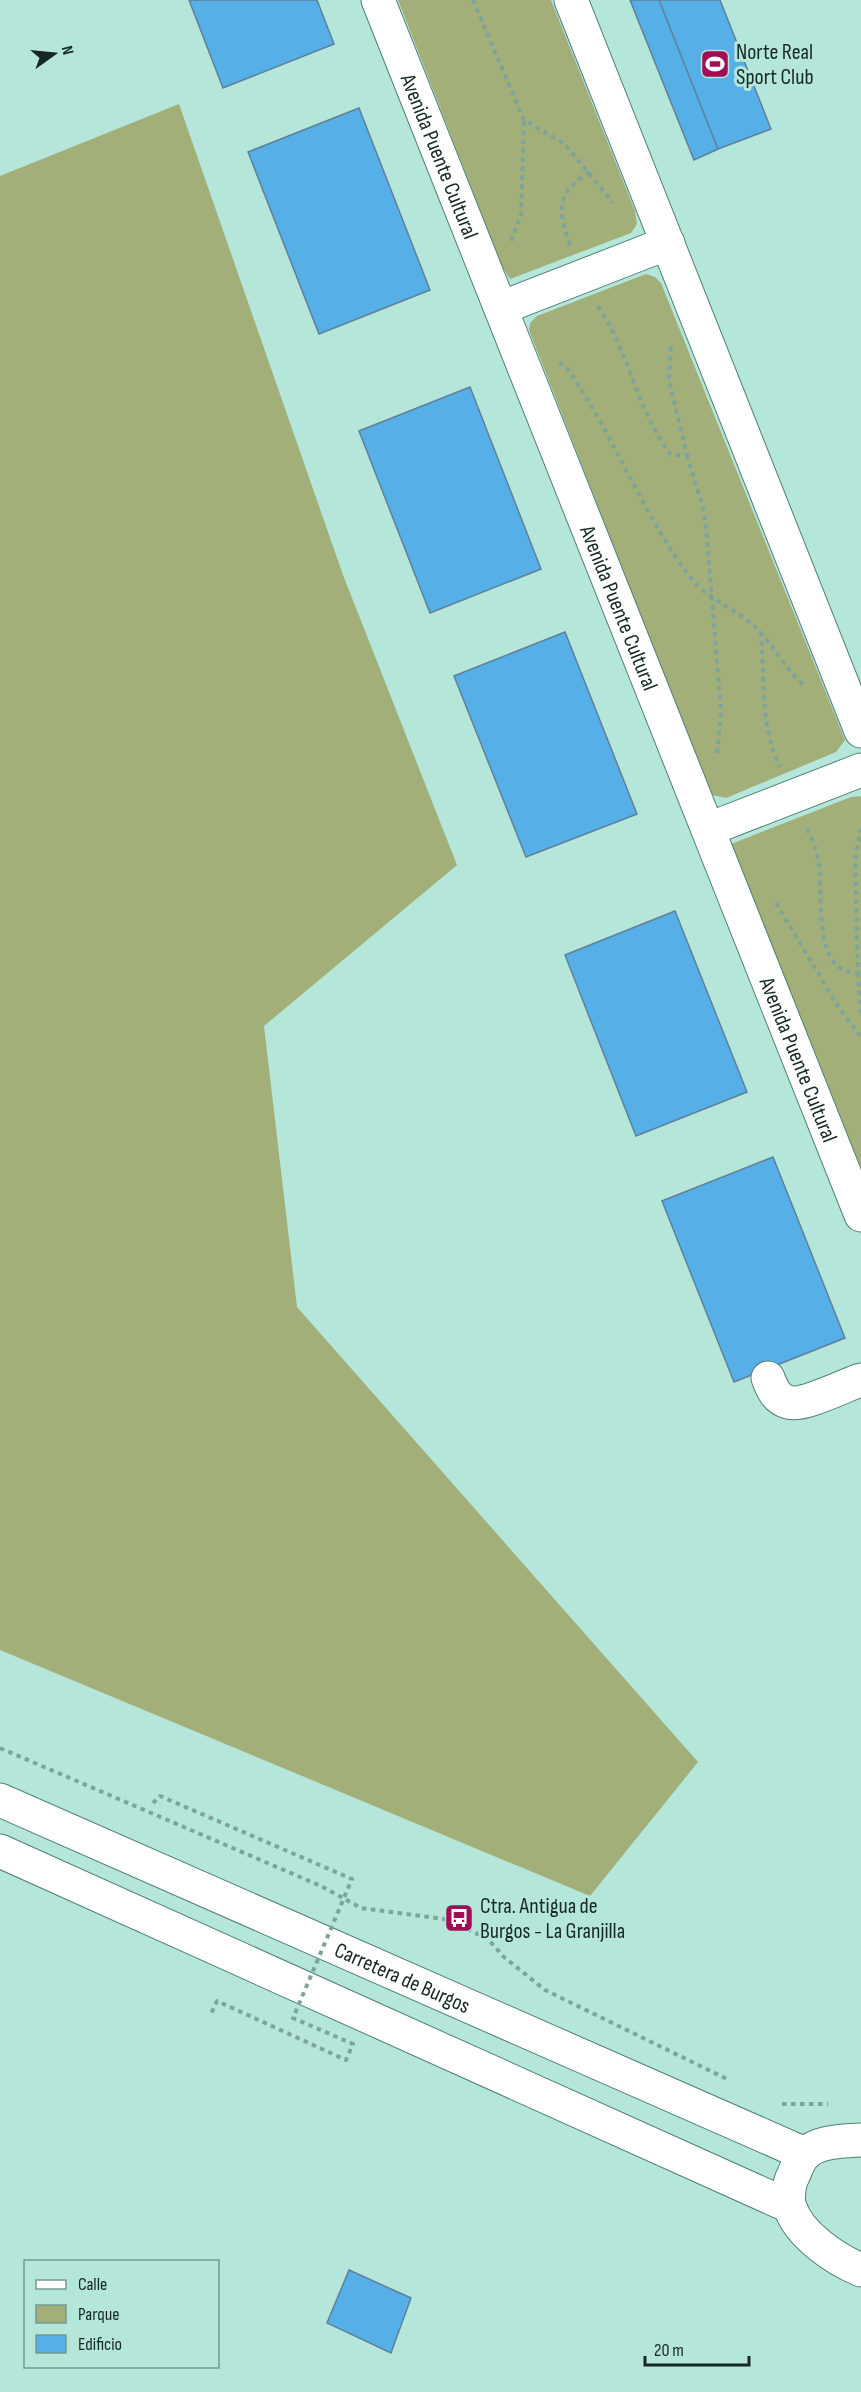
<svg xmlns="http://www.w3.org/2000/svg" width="861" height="2392" font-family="'Sofia Sans Condensed',sans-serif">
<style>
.green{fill:#a3af79}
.building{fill:#56afe6;stroke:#5e8199;stroke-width:1.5}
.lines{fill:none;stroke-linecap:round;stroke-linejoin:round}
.minor-casing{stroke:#507f75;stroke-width:35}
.major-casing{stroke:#507f75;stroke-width:35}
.path{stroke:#7da49b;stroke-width:4;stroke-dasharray:4.5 4.5;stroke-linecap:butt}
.minor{stroke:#fff;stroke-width:33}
.major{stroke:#fff;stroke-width:33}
.path-bridge{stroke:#7da49b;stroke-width:4;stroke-dasharray:4.5 4.5;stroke-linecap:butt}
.labels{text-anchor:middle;stroke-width:6;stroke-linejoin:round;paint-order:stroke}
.poi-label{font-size:22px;fill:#152824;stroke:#b4e6da;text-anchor:start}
.street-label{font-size:22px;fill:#152824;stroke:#b4e6da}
</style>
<rect width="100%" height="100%" fill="#b4e6da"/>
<path class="green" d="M 398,0 L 551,0 L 635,211 L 637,224 L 631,233 L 510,279 L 502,266 Z
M 179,104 L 343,575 L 457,865 L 264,1026 L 297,1307 L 698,1762 L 590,1896 L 0,1650 L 0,176 Z
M 646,274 L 655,277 L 661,283 L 845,740 L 836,752 L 726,798 L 713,795 L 709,790 L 529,330 L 530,323 L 537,316 Z
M 860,796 L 861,797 L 861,1176 L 731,844 L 851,797 Z"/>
<path class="building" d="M 189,0 L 317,0 L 334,44 L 223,88 Z
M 630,0 L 659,0 L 718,149 L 694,160 Z
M 659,0 L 720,0 L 771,129 L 718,149 Z
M 359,108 L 430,290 L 319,334 L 248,152 Z
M 470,387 L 541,569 L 430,613 L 359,431 Z
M 565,632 L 637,814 L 526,857 L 454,676 Z
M 675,911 L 747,1092 L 636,1136 L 565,955 Z
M 773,1157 L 845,1338 L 734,1382 L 662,1201 Z
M 349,2270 L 411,2298 L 391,2353 L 327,2323 Z"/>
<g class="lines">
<g class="minor-casing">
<g id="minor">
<path id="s1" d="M 378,0 L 861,1215"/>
<path d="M 571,0 L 861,731"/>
<path d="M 501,308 L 668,243"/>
<path d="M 709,829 L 861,770"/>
<path d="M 768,1378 C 772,1388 776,1399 788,1402 C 803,1407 845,1385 861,1380"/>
</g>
</g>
<g class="major-casing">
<g id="major">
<path id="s2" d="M 0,1800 L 805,2154"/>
<path d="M 0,1851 L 789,2206"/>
<path d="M 861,2140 C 843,2141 817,2141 804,2155 C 799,2160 796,2170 793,2176 C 789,2183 787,2199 790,2207 C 799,2235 835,2259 861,2270"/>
</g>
</g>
<path class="path" d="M 473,0 L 524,120 L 565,144 L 613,203
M 511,241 L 521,215 L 524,120
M 570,245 C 558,211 555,193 590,172
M 598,306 C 631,355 635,408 671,455 L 687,455 L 669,381 L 671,346
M 559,363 L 565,365 C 613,432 640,511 690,577 C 708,601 741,610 761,633 C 777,650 786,670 804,685
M 687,455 L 704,511 L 707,539 L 721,711 L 717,757
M 761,632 C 765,678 759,724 780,767
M 807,829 C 812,838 816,849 818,859 C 824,886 813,957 844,970 C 848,972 854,972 858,973 L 855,859 L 861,829
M 776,903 L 839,1008 L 861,1037
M 858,973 L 861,1018
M 0,1748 L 321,1886 L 361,1908 L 444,1919 L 487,1938 L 504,1957 L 545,1990 L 729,2080
M 782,2104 L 828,2104"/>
<use href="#minor" class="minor"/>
<use href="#major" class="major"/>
<path class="path-bridge" d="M 153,1803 L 160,1796 L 352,1879 L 293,2018 L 353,2044 L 346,2060 L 217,2001 L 210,2016"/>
</g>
<defs>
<g id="stadium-square" transform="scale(1.5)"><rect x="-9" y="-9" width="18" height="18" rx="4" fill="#9f0e57" stroke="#b4e6da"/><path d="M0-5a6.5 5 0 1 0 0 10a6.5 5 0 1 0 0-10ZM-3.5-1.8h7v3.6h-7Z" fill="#fff"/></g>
<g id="bus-square" transform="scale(1.5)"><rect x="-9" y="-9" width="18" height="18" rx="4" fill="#9f0e57" stroke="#b4e6da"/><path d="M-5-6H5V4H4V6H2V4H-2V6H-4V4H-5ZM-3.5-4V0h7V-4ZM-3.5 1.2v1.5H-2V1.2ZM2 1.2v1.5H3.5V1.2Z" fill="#fff"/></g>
</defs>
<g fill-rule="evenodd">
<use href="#stadium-square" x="715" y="64"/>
<use href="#bus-square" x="459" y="1918"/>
</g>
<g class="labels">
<g class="poi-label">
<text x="736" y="59">Norte Real<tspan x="736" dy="25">Sport Club</tspan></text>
<text x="480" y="1913">Ctra. Antigua de<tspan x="480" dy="25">Burgos - La Granjilla</tspan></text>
</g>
<g class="street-label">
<text dy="8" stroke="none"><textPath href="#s1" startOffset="168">Avenida Puente Cultural</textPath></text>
<text dy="8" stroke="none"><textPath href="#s1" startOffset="654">Avenida Puente Cultural</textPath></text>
<text dy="8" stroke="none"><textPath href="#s1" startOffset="1140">Avenida Puente Cultural</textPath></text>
<text dy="8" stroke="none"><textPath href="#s2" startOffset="440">Carretera de Burgos</textPath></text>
</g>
</g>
<rect x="24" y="2260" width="195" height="108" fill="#b4e6da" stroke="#749a91" stroke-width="1.5"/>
<rect x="36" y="2280" width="30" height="9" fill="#ffffff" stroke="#749a91" stroke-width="1.5"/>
<text x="78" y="2290" font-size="18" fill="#152824">Calle</text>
<rect x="36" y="2305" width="30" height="18" fill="#a3af79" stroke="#749a91" stroke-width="1.5"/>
<text x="78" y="2320" font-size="18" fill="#152824">Parque</text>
<rect x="36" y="2335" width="30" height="18" fill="#56afe6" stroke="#749a91" stroke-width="1.5"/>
<text x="78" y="2350" font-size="18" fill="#152824">Edificio</text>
<g transform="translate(54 54) rotate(75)" stroke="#b4e6da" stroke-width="4.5" paint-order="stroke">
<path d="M0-4.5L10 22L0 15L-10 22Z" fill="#152824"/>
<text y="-9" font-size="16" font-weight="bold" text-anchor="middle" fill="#152824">N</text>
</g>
<path d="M645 2356v9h104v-9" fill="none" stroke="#152824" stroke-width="3"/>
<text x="654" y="2356" font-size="18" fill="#152824" stroke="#b4e6da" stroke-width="4.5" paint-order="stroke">20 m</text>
</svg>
